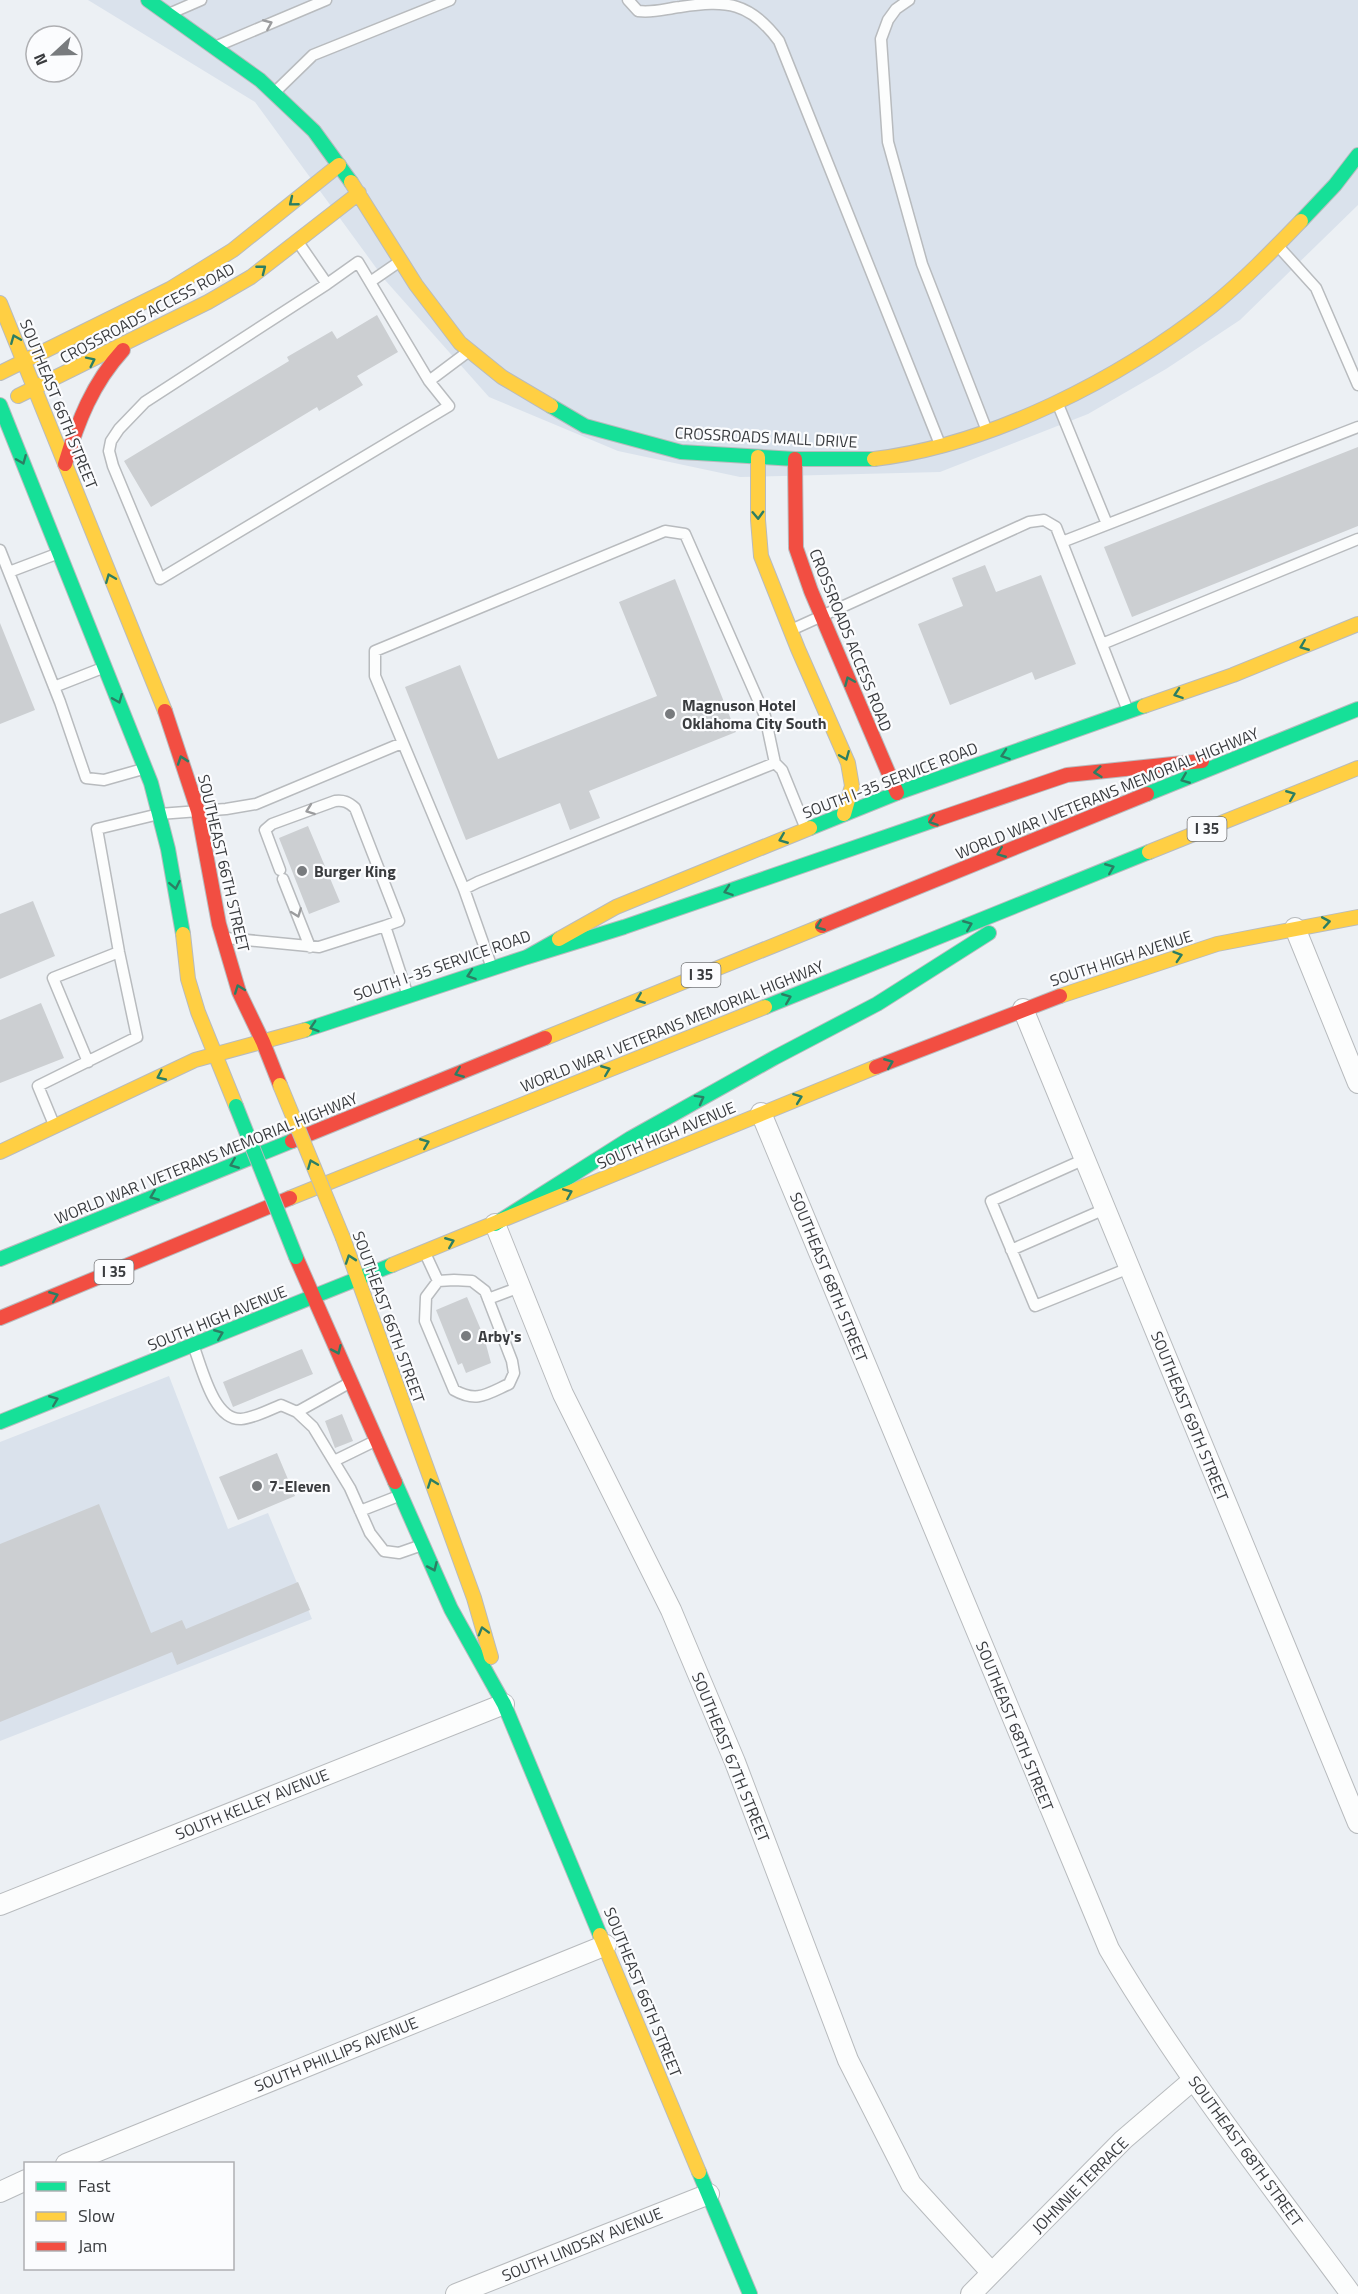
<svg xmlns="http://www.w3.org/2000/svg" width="1358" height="2294" font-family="'Titillium Web',sans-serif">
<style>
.built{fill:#dae2ec}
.building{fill:#cccfd2}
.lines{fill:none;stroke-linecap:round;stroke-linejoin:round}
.lane-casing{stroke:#b8bbbe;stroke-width:13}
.street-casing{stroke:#b8bbbe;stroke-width:22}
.fast-casing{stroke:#b8bbbe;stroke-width:16}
.slow-casing{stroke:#b8bbbe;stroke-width:16}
.jam-casing{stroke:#b8bbbe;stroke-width:16}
.lane{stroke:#fcfdfd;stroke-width:10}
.street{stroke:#fcfdfd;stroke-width:20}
.fast{stroke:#16e098;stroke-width:14}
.slow{stroke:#ffcf43;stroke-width:14}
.jam{stroke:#f24e42;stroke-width:14}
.fast-bridge-casing{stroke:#b8bbbe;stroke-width:16;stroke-linecap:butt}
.slow-bridge-casing{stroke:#b8bbbe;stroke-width:16;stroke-linecap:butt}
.fast-bridge{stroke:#16e098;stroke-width:14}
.slow-bridge{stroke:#ffcf43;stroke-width:14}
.oneway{stroke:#9b9c9e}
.oneway2{stroke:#2c7e63}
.poi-dot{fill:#787b7e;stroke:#fbfcfe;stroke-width:2}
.labels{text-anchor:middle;stroke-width:4.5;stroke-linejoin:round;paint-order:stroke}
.shield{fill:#fbfcfe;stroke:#747678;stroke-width:1.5}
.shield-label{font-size:15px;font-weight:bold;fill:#3a3c3f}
.street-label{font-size:16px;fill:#3a3c3f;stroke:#fbfcfe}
.poi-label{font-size:16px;font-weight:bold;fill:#3a3c3f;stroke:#fbfcfe;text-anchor:start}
</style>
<rect width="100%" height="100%" fill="#ecf0f4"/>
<path class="built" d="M 88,0 L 1358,0 L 1358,205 L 1240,320 L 1166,369 L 1088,414 L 940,472 L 740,477 L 618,451 L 489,397 L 385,280 L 255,102 Z
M 169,1376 L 228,1529 L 268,1513 L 312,1619 L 0,1741 L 0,1442 Z"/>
<path class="building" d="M 377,315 L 398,352 L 357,376 L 363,385 L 319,411 L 317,407 L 151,507 L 124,461 L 289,361 L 287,357 L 332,331 L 337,339 Z
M 1358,447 L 1358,526 L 1132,617 L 1104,547 Z
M 985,565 L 996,592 L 1041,575 L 1076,664 L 1035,680 L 1032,672 L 950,705 L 918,624 L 963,606 L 952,578 Z
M 675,579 L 736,732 L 589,791 L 600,818 L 570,830 L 560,803 L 466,840 L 405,687 L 460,665 L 498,759 L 657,696 L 619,602 Z
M 0,623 L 35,710 L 0,724 Z
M 308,826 L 340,902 L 309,914 L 279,838 Z
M 33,901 L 55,956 L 0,979 L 0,914 Z
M 41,1003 L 64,1058 L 0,1083 L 0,1020 Z
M 467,1297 L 484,1337 L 491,1363 L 466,1373 L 462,1363 L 458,1365 L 436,1310 Z
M 302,1349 L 313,1374 L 233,1407 L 223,1382 Z
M 342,1414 L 353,1441 L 335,1448 L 325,1421 Z
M 277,1453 L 295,1496 L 238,1520 L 219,1477 Z
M 99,1504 L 151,1633 L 182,1620 L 186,1629 L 298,1582 L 310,1610 L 177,1665 L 172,1652 L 0,1722 L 0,1544 Z"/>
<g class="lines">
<g class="lane-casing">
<path id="lane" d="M 628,0 L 638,11 C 654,13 664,9 680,7 C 727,0 750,2 779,41 L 941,447
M 909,0 L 896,9 L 888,20 L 881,39 L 888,142 L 922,264 L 987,431
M 171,13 L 201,0
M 217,46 L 326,0
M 275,92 L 313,55 L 450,0
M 298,242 L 327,284 L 145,402 L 119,429 L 111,441 L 109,451 L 113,466 L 160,579 L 449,406 L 429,381 L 358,262 L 327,284
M 1278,246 L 1316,288 L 1358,385
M 370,282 L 399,262
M 429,381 L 469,351
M 1057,402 L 1107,524
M 1062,542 L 1358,427
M 0,550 L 60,702 L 86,778 L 104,780 L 143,769
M 9,572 L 59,553
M 791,630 L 1029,522 L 1044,520 L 1056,527 L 1128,711
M 1102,644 L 1358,539
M 54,687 L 105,667
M 280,870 L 265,830 L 272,824 L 335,801 C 344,800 348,802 355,808 L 399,921 L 385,926
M 283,879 L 310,947
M 464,889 L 375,676 L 375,651 L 665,531 L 685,534 L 765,716 L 775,763
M 226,938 L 319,947 L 385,926 L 408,996
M 492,968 L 464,889 L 478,882 L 775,763 L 782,770 L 806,829
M 88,1062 L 53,978 L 119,952
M 55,1127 L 38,1086 L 137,1037 L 119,952 L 97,829 L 159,814 L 226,809 L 256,804 L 402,743
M 1085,1159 L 991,1201 L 1035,1306 L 1129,1268
M 1011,1250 L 1105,1209
M 425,1253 L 438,1281
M 454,1280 L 472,1281 L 485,1291 L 512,1361 L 514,1373 L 509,1384 C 487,1394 477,1403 454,1390 L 425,1321 L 426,1297 L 438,1281 Z
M 488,1299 L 520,1287
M 193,1345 C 202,1367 213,1420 241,1419 C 254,1418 269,1410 281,1405 L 297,1412 L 313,1427 L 350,1488 L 370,1533 L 384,1551 L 399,1553 L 422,1545
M 297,1412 L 351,1382
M 334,1461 L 377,1440
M 360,1511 L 401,1495"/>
</g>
<g class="street-casing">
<path id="street" d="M 1295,928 L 1358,1083
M 1023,1009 L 1358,1823
M 761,1113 L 1109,1949 C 1180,2070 1268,2181 1351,2294
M 495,1224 L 563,1394 L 671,1610 L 735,1762 L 848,2060 L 911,2184 L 991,2272
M 0,1905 L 504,1704
M 66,2164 L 606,1945
M 0,2192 L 26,2180
M 456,2294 L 709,2194
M 971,2294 L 1123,2140 L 1193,2080"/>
</g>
<g class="fast-casing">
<path id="fast" d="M 148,0 L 260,80 L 314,131 L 351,182
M 1301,221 L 1335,185 L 1358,155
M 0,405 L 151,783 L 168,849 L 183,934
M 551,406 L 585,426 L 681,452 L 795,459 L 874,459
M 1147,794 L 1358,709
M 810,828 L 897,793 L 1144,706
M 527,957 L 624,927 L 935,820
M 765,1007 L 1149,852
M 305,1030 L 527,957 L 559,939
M 495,1224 L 631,1138 L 774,1058 L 877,1004 L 989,933
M 0,1259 L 292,1141
M 0,1422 L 392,1265
M 395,1482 L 451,1609 L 504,1704 L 600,1935
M 699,2172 L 750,2294"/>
</g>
<g class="slow-casing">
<path id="slow" d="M 351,182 L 416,285 L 460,343 L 502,377 L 551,406
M 0,303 L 165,711
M 0,373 L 170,289 L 233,250 L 339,165
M 18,396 L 208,302 L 251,277 L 359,193
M 758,457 L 758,520 L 761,556 L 798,649 L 848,763 L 852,786 L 844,814
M 874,459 C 991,445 1120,379 1212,306 C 1244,280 1273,250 1301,221
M 1144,706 L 1233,675 L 1358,624
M 1149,852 L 1358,768
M 183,934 L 188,979 L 198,1012 L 236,1106
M 559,939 L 616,907 L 810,828
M 1060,996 L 1217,944 L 1358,917
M 545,1038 L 822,926
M 0,1152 L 195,1060 L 305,1030
M 290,1198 L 765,1007
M 343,1238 L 474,1598 L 491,1657
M 392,1265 L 876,1067
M 600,1935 L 699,2172"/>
</g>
<g class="jam-casing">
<path id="jam" d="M 795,459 L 796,548 L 811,591 L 897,793
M 65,464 C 78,421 92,384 123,350
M 165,711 L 198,811 L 219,924 L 239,992 L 263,1042 L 280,1085
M 935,820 L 1067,775 L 1202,761
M 822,926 L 1147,794
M 876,1067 L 1060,996
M 292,1141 L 545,1038
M 296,1257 L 395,1482
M 0,1318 L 290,1198"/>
</g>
<use href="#lane" class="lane"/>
<use href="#street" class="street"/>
<use href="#fast" class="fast"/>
<use href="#slow" class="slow"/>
<use href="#jam" class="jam"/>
<g class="fast-bridge-casing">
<path id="fast-bridge" d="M 236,1106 L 296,1257"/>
</g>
<g class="slow-bridge-casing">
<path id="slow-bridge" d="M 280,1085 L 343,1238"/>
</g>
<use href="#fast-bridge" class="fast-bridge"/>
<use href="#slow-bridge" class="slow-bridge"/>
</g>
<defs><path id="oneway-chevron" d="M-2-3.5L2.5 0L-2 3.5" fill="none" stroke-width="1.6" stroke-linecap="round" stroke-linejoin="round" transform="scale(1.5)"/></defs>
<g class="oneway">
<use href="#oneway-chevron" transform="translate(268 24) rotate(-23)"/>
<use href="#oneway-chevron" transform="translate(310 810) rotate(160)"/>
<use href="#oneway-chevron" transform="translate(297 913) rotate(69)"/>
</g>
<g class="oneway2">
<use href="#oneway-chevron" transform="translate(293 202) rotate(141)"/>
<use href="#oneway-chevron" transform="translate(262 269) rotate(-38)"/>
<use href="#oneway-chevron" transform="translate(15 339) rotate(-112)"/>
<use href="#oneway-chevron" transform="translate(91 361) rotate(-26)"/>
<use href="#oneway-chevron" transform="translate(22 460) rotate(68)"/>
<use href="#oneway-chevron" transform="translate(758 515) rotate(88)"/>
<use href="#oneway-chevron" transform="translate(110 578) rotate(-112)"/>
<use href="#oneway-chevron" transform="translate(1304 646) rotate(158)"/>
<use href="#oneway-chevron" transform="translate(849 681) rotate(-113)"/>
<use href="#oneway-chevron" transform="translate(1178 694) rotate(161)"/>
<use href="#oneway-chevron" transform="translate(118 699) rotate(68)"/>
<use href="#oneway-chevron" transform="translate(1005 755) rotate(161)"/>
<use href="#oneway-chevron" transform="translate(845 756) rotate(68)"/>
<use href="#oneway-chevron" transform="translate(182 760) rotate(-109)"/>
<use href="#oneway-chevron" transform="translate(1098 772) rotate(174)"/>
<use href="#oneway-chevron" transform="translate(1185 779) rotate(158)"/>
<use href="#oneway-chevron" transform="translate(1291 795) rotate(-22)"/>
<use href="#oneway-chevron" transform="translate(933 821) rotate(161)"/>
<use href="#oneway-chevron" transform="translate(783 839) rotate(158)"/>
<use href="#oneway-chevron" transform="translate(1001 853) rotate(158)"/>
<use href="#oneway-chevron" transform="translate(1110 868) rotate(-22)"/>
<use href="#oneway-chevron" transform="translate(175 885) rotate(79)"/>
<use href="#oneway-chevron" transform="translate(728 891) rotate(161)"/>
<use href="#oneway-chevron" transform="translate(1326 922) rotate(-10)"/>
<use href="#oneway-chevron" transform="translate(968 925) rotate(-22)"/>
<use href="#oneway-chevron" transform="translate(820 926) rotate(158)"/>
<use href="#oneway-chevron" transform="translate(1178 956) rotate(-18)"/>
<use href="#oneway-chevron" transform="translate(471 975) rotate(161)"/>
<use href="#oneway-chevron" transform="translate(239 989) rotate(-110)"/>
<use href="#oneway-chevron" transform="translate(787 998) rotate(-22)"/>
<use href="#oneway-chevron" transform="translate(640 999) rotate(158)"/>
<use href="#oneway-chevron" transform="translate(314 1027) rotate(162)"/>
<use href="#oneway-chevron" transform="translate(889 1063) rotate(-22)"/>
<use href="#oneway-chevron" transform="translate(606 1070) rotate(-22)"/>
<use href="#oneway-chevron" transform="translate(459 1073) rotate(158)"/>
<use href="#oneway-chevron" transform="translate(161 1076) rotate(155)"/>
<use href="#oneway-chevron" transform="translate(798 1098) rotate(-21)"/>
<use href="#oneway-chevron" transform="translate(700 1099) rotate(-29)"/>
<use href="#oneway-chevron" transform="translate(425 1143) rotate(-22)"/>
<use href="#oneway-chevron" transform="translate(234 1164) rotate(158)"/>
<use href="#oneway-chevron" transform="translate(312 1164) rotate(-112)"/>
<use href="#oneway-chevron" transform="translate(568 1193) rotate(-23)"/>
<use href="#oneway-chevron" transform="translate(154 1196) rotate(158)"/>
<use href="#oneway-chevron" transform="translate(450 1242) rotate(-22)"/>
<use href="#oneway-chevron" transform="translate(350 1259) rotate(-109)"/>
<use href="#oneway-chevron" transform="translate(54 1296) rotate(-22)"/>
<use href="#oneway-chevron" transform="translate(219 1334) rotate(-22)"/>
<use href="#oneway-chevron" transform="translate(337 1350) rotate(66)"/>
<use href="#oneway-chevron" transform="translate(54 1400) rotate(-22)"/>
<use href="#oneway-chevron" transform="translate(432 1483) rotate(-110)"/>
<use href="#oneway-chevron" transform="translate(433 1567) rotate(66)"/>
<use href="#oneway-chevron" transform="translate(483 1631) rotate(-106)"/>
</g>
<g class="poi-dot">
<circle cx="670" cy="714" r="6"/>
<circle cx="302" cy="871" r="6"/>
<circle cx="466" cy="1336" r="6"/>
<circle cx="257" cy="1486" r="6"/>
</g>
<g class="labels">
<g class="shield">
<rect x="1187.5" y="817" width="39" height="24" rx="4.5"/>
<rect x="681.5" y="963" width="39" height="24" rx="4.5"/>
<rect x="94.5" y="1260" width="39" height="24" rx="4.5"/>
</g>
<g class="shield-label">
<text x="1207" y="834">I 35</text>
<text x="701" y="980">I 35</text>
<text x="114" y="1277">I 35</text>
</g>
<g class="street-label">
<text transform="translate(147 313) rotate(-28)" y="6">CROSSROADS ACCESS ROAD</text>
<text transform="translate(59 404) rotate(68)" y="6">SOUTHEAST 66TH STREET</text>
<text transform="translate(766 437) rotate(3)" y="6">CROSSROADS MALL DRIVE</text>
<text transform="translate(851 640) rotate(68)" y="6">CROSSROADS ACCESS ROAD</text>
<text transform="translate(890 780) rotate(-21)" y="6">SOUTH I-35 SERVICE ROAD</text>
<text transform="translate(1107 793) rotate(-22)" y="6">WORLD WAR I VETERANS MEMORIAL HIGHWAY</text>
<text transform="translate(224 863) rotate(77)" y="6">SOUTHEAST 66TH STREET</text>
<text transform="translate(1121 958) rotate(-18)" y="6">SOUTH HIGH AVENUE</text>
<text transform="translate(442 965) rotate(-19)" y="6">SOUTH I-35 SERVICE ROAD</text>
<text transform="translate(672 1026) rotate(-22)" y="6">WORLD WAR I VETERANS MEMORIAL HIGHWAY</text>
<text transform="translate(666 1135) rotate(-23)" y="6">SOUTH HIGH AVENUE</text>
<text transform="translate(206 1158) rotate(-22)" y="6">WORLD WAR I VETERANS MEMORIAL HIGHWAY</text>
<text transform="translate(829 1277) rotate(68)" y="6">SOUTHEAST 68TH STREET</text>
<text transform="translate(389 1317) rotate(70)" y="6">SOUTHEAST 66TH STREET</text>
<text transform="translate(217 1318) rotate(-22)" y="6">SOUTH HIGH AVENUE</text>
<text transform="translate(1190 1416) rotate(68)" y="6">SOUTHEAST 69TH STREET</text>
<text transform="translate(1015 1726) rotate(68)" y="6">SOUTHEAST 68TH STREET</text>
<text transform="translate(731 1757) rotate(68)" y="6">SOUTHEAST 67TH STREET</text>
<text transform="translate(252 1804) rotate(-22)" y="6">SOUTH KELLEY AVENUE</text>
<text transform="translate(643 1992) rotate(68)" y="6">SOUTHEAST 66TH STREET</text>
<text transform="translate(336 2054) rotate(-22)" y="6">SOUTH PHILLIPS AVENUE</text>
<text transform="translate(1246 2151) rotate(54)" y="6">SOUTHEAST 68TH STREET</text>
<text transform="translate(1080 2185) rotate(-45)" y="6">JOHNNIE TERRACE</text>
<text transform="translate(582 2244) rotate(-22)" y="6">SOUTH LINDSAY AVENUE</text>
</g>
<g class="poi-label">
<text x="682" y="711">Magnuson Hotel<tspan x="682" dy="18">Oklahoma City South</tspan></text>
<text x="314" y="877">Burger King</text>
<text x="478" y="1342">Arby's</text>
<text x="269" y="1492">7-Eleven</text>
</g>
</g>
<rect x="24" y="2162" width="210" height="108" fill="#fbfcfe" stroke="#aeafb2" stroke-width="1.5"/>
<rect x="36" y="2182" width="30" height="9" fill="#16e098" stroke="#aeafb2" stroke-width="1.5"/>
<text x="78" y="2192" font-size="18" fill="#3a3c3f">Fast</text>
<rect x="36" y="2212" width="30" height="9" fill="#ffcf43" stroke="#aeafb2" stroke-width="1.5"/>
<text x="78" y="2222" font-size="18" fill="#3a3c3f">Slow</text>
<rect x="36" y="2242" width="30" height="9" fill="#f24e42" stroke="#aeafb2" stroke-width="1.5"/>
<text x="78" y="2252" font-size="18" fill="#3a3c3f">Jam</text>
<g transform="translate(54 54) rotate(248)"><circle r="28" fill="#fbfcfe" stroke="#aeafb2" stroke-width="1.5"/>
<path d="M0-4.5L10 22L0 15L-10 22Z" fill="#787b7e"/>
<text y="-9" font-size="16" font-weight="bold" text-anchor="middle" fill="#3a3c3f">N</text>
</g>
</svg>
